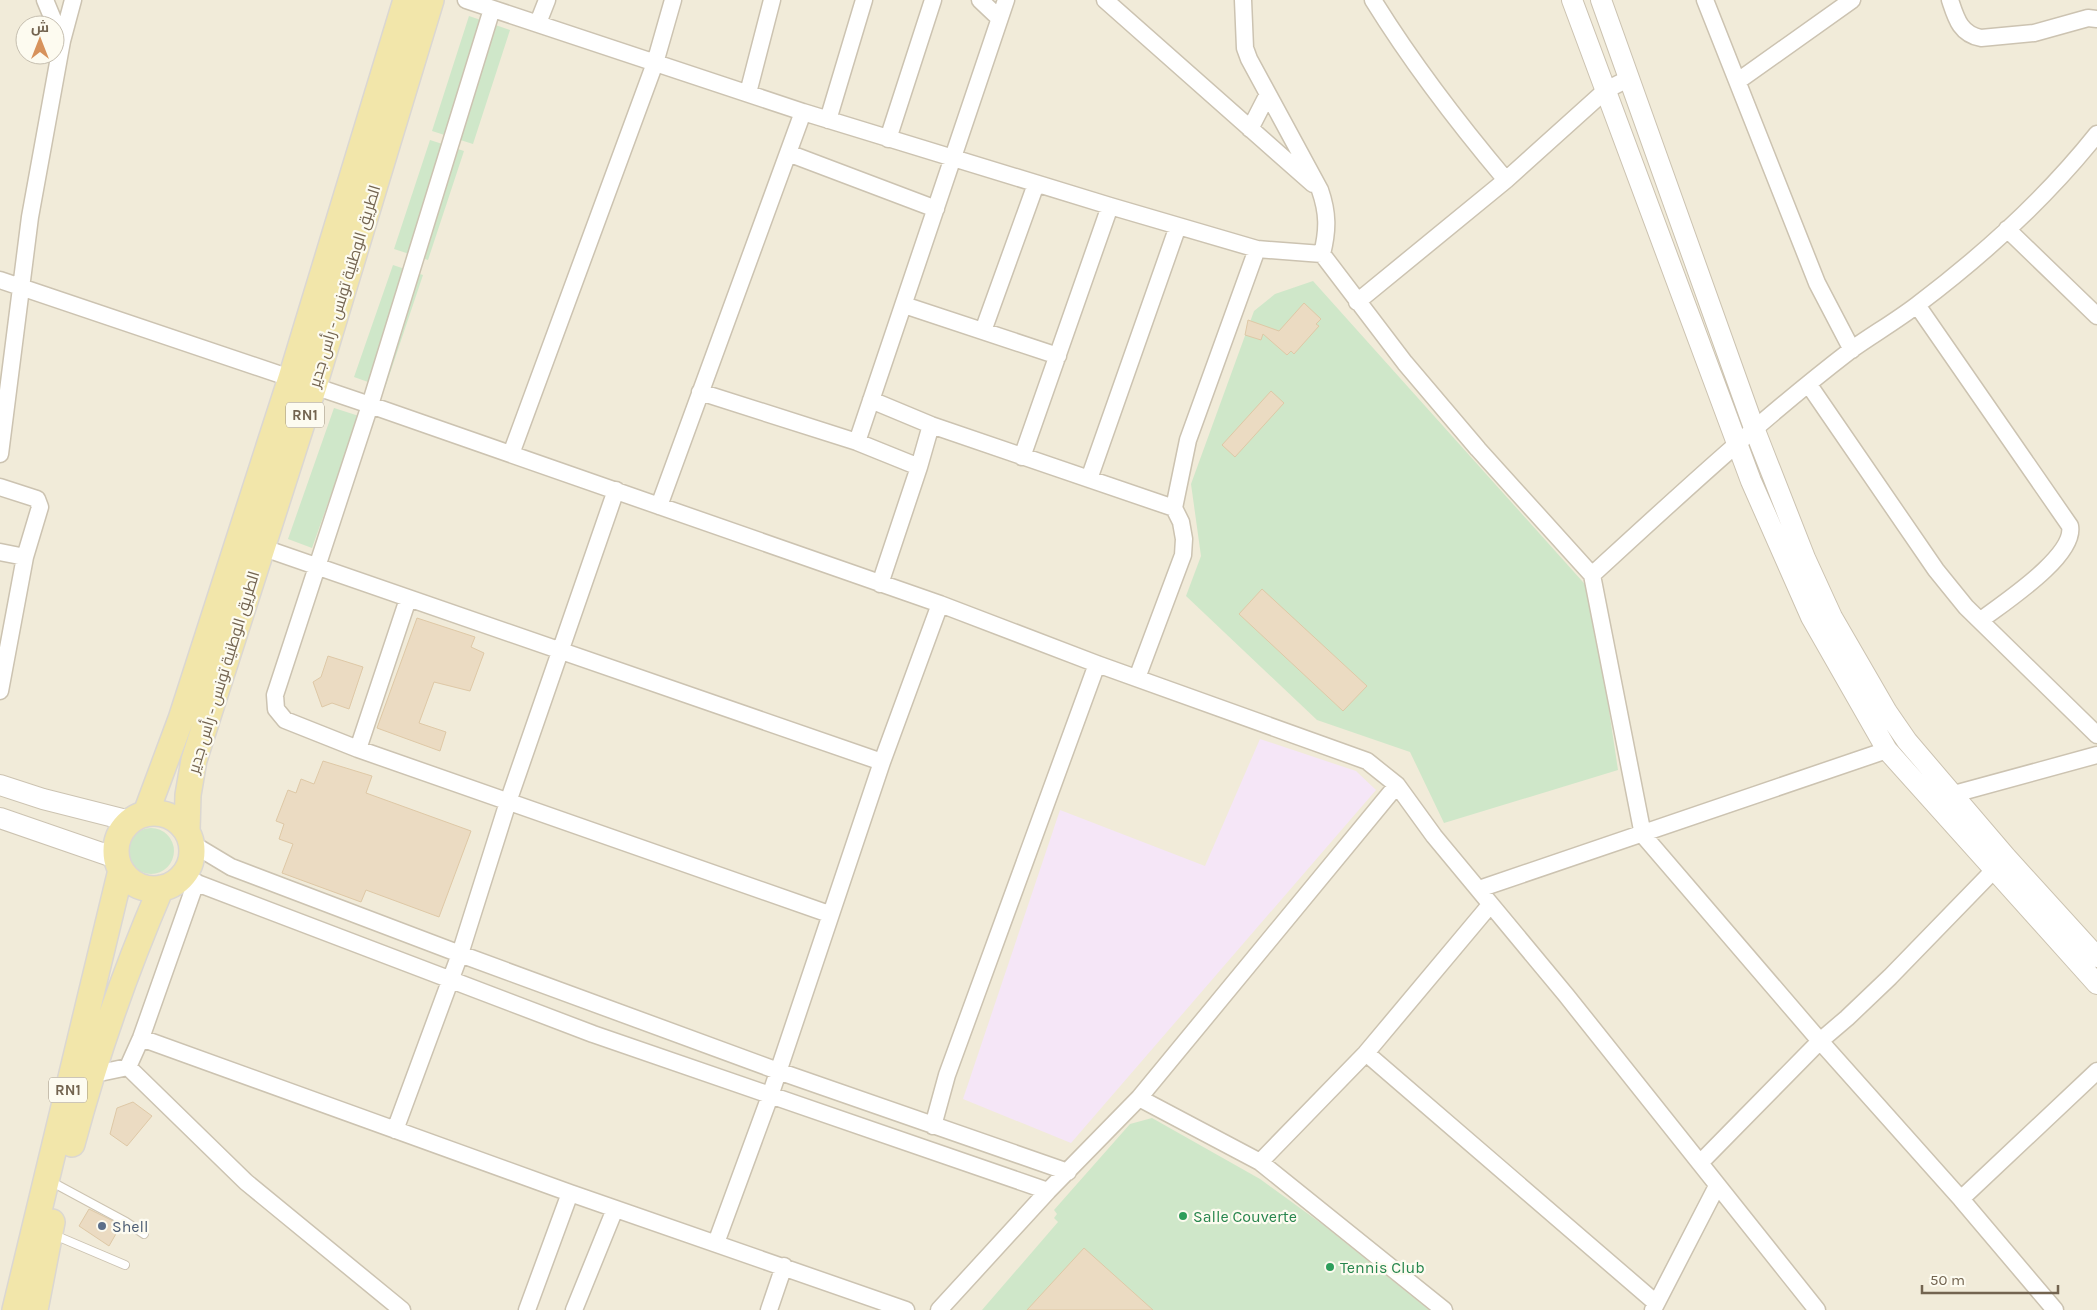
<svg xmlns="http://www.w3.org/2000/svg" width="2097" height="1310" font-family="Karla,Cairo,sans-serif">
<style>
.residential{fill:#f1ebd9;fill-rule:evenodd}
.education{fill:#f5e6f7}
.green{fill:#cfe7c9}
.building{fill:#ebdbc2;stroke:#dec8a6}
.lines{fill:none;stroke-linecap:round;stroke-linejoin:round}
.service-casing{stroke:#ccc3b1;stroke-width:10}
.minor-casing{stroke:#ccc3b1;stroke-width:19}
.tertiary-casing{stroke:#ccc3b1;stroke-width:22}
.primary-casing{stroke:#dbd7d2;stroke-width:28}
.service{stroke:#fff;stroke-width:8}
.minor{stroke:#fff;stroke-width:16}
.tertiary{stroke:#fff;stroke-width:20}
.primary{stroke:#f2e6aa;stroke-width:25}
.leisure-dot{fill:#2e9e5b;stroke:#fdfbf0;stroke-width:2}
.service-dot{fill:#5c6f8a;stroke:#fdfbf0;stroke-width:2}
.labels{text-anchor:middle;stroke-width:4.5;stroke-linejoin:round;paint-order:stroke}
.shield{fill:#fdfbf0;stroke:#9c9180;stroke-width:1}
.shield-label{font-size:15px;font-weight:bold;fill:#736450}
.street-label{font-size:16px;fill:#736450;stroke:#fdfbf0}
.leisure-label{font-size:16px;fill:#27864d;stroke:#fdfbf0;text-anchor:start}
.service-label{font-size:16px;fill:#4e5e75;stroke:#fdfbf0;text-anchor:start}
</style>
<rect width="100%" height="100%" fill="#fbf8ea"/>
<path class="residential" d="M 0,0 L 2097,0 L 2097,1310 L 0,1310 ZM 25,25 L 55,25 L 55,55 L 25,55 Z"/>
<path class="education" d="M 1260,739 L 1356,771 L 1376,790 L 1071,1143 L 963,1099 L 1060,810 L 1205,866 Z"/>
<path class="green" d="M 469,16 L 510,30 L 473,144 L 432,131 Z
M 430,140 L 464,151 L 428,260 L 394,249 Z
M 393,265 L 423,275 L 385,388 L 354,377 Z
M 1313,281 L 1591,591 L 1618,770 L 1444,823 L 1410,752 L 1317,720 L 1186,596 L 1201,556 L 1191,484 L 1254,311 L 1275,294 Z
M 334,408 L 359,416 L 312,548 L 288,539 Z
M128 851a23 23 0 1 1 46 0a23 23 0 1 1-46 0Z
M 1152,1118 L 1260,1179 L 1322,1224 L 1429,1310 L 982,1310 L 1058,1222 L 1054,1218 L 1057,1214 L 1054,1210 L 1130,1124 Z"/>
<path class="building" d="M 1304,303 L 1321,319 L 1316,324 L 1319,326 L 1294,354 L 1291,351 L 1287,355 L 1263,334 L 1261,340 L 1245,335 L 1248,320 L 1279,331 Z
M 1271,391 L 1284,403 L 1235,457 L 1222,445 Z
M 1262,589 L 1367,686 L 1343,711 L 1239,614 Z
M 417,618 L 475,637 L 471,647 L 484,653 L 470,691 L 434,682 L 419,723 L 446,732 L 440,751 L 377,728 Z
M 328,656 L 363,667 L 349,709 L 332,703 L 322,707 L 313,682 L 321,677 Z
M 323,761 L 372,776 L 366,793 L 471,831 L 439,917 L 366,890 L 361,902 L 282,873 L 293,844 L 279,839 L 284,824 L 276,821 L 288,790 L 296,793 L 301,779 L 314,784 Z
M 133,1102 L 152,1116 L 127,1146 L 110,1134 L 117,1108 Z
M 89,1209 L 121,1225 L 109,1246 L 79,1226 Z
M 1084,1248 L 1153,1310 L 1027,1310 Z"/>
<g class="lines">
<g class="service-casing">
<path id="service" d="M 50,1181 L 126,1222 L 144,1234
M 52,1234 L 125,1265"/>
</g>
<g class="minor-casing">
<path id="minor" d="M 45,0 L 62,41
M 466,0 L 803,112 L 1110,206 L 1257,249 L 1322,254
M 980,0 L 999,18
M 1105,0 L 1313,184
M 1243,0 L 1245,48 L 1249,59 L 1320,190 C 1328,213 1328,230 1322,254 L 1405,363 L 1478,449 L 1592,575 L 1643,835 L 1820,1041 L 1961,1199 L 2055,1310
M 1373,0 C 1412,63 1458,123 1506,180
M 1705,0 L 1817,283 L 1852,350
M 1950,0 C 1956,18 1960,34 1981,38 L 2034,33 L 2088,18 L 2097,19
M 492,9 L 370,405 L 275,695 L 276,709 L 285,720 L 358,749 L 829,914
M 538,23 L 547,0
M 1738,81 L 1852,0
M 748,93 L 772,0
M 828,120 L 864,0
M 1250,129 L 1268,94
M 888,139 L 933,0
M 788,153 L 936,209
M 2007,229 L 2097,316
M 0,280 L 370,405 L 940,604 L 1097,664 L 1367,761 L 1397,785 L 1434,836 L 1566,995 L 1817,1310
M 1357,302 L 1506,180 L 1606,90 L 1630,78
M 904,305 L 1058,356
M 1917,305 L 2070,526 C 2076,556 2003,603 1981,620
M 983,331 L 1036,184
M 1809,385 L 1936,570 L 1966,607 L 2097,735
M 700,392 L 857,442 L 919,467
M 871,400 L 931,425 L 1174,508
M 857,442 L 1006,0
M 0,454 L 30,217 L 62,41 L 73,0
M 511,454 L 655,63 L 673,0
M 1022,457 L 1110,206
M 1089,479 L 1178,226
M 0,487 L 37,499 L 40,507 L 25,557 L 0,691
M 659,506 L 803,112
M 261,547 L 882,762
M 0,552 L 25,557
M 1592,575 C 1676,498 1760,420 1851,350 C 1872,335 1896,321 1917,305 C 1982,256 2046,198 2097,134
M 880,584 L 919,467 L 931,425
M 1137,678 L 1183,555 L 1184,539 L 1181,522 L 1174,508 L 1188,440 L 1257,249
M 358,749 L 408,599
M 1943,797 L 2097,755
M 191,843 L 231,867 L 460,954 L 778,1071 L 1068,1172
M 181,877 L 593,1034 L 1048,1191
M 1479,889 L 1887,750
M 141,1038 L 570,1193 L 906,1310
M 1366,1053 L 1656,1303
M 128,1067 L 246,1182 L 402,1310
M 90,1075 L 128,1067 L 141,1038 L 196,882
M 1139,1098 L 1260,1162 L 1444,1310
M 933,1126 L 947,1075 L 1097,664
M 395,1130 L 460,954 L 508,802 L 616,490
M 1260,1162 L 1366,1053 L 1490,905
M 1700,1163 L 1820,1041 L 1847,1018 L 1890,977 L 1994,870
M 1961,1199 L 2097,1071
M 716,1243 L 770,1096 L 882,762 L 940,604
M 527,1310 L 570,1193
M 574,1310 L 615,1209
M 769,1310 L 784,1266
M 939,1310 L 1048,1191 L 1139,1098 L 1397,785
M 1653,1310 L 1717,1186"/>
</g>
<g class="tertiary-casing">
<path id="tertiary" d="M 1572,0 L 1751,481 L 1811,617 L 1887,750 L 2097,984
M 1601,0 L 1754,428 L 1805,558 L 1832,617 L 1887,712 L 1907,741 L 2006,857 L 2097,957
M 0,785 L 43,799 L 130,821
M 0,818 L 116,858"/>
</g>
<g class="primary-casing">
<path id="primary" d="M 146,813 L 181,719 L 291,378 L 406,0
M116 851a38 38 0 1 1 76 0a38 38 0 1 1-76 0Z
M 187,831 L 188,795 L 194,760 L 314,386 L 431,0
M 72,1144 C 96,1054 124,974 161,888
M 15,1310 L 121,870
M 35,1310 L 52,1222"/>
</g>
<use href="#service" class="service"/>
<use href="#minor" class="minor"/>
<use href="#tertiary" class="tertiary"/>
<use href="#primary" class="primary"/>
</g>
<g class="leisure-dot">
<circle cx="1183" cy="1216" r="5"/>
<circle cx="1330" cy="1267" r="5"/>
</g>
<circle class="service-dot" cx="102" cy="1226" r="5"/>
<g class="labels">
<g class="shield">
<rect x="286" y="402.5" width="38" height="25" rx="4"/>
<rect x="49" y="1077.5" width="38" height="25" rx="4"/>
</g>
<g class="shield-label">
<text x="305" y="420">RN1</text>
<text x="68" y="1095">RN1</text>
</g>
<g class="street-label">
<text transform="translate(344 286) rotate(-73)" y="6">الطريق الوطنية تونس - رأس جدير</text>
<text transform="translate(223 672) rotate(-73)" y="6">الطريق الوطنية تونس - رأس جدير</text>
</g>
<g class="leisure-label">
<text x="1193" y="1222">Salle Couverte</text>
<text x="1340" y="1273">Tennis Club</text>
</g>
<g class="service-label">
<text x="112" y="1232">Shell</text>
</g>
</g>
<g transform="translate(40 40)"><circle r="24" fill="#fdfbf0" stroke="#c6bfb0"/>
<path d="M0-4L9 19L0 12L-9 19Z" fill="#d7925c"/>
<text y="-8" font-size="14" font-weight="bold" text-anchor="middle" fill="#736450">ش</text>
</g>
<path d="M1922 1285v8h136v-8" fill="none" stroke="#736450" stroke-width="2.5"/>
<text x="1930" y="1285" font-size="15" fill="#736450" stroke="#fdfbf0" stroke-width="4" paint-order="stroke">50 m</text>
</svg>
